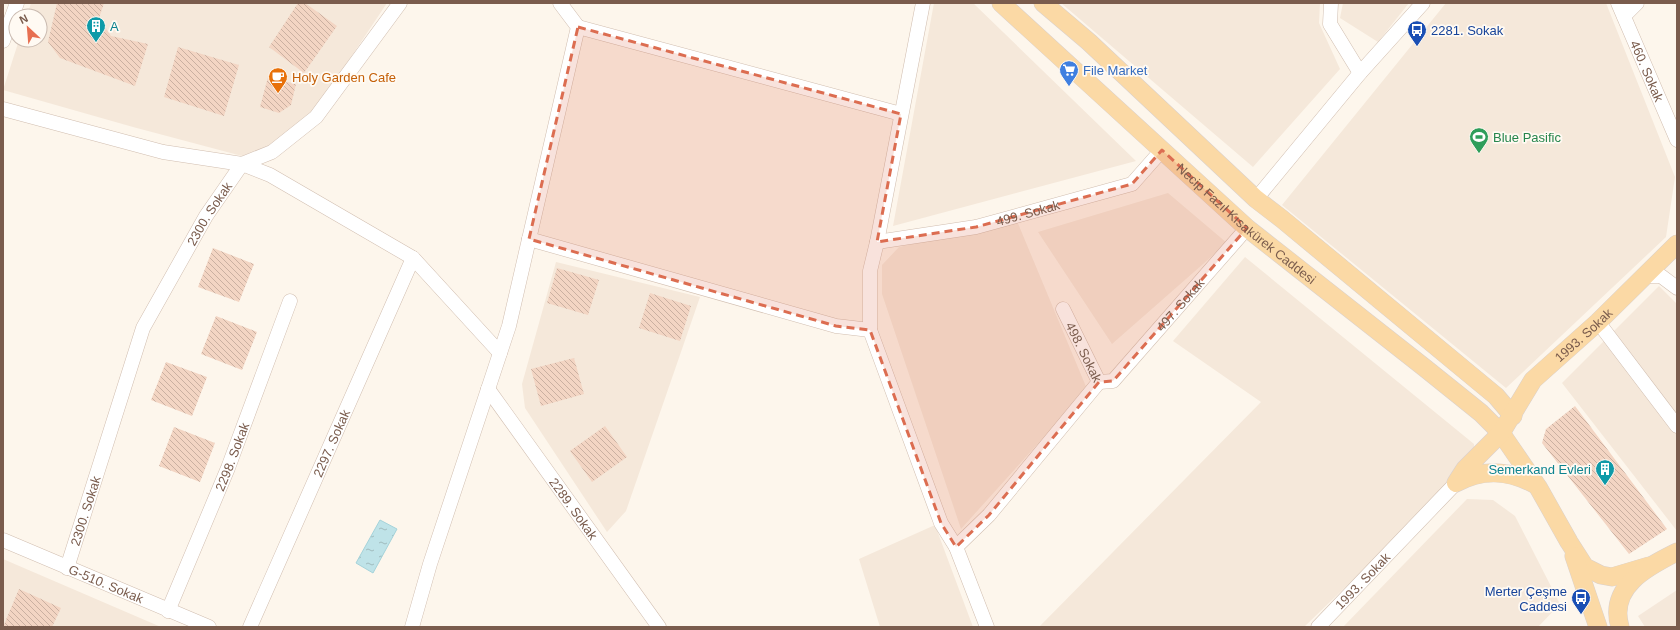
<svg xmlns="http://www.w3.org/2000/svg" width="1680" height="630" font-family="Arial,sans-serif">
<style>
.residential{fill:#f5e8da}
.water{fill:url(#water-ripples);stroke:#a5d3da}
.building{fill:url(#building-back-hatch)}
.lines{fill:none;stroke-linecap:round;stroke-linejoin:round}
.minor-casing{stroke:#d1beb0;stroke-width:15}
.major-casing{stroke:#dad1cd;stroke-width:19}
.minor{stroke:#fff;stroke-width:14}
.major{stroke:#fbd9a5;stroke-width:18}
.marked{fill:#dc6d51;fill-opacity:0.2;stroke:#dc6d51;stroke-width:3;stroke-dasharray:8 5;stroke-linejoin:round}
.labels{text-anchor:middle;stroke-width:3.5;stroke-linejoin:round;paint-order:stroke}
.culture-label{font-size:13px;fill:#0d838f;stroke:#fffaf3;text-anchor:start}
.transit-label{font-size:13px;fill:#164399;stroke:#fffaf3;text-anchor:start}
.shop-label{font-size:13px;fill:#366cbe;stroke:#fffaf3;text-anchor:start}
.street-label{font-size:13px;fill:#7a5c4d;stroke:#fffaf3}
.food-label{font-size:13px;fill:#c56008;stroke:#fffaf3;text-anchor:start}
.leisure-label{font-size:13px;fill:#27864d;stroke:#fffaf3;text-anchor:start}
</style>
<defs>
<pattern id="water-ripples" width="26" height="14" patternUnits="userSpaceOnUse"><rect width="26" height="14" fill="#bfe3e8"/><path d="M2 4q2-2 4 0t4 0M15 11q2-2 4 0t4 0" fill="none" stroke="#a0bbbe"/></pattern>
<pattern id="building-back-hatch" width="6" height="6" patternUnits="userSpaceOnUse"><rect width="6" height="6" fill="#f3d5c3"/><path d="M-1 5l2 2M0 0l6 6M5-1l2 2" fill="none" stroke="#cab0a1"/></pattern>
</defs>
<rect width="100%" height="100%" fill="#fdf6ec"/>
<path class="residential" d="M 31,3 L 387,3 L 331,87 L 311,113 L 271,145 L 242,156 L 133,127 L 3,90 L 19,40 L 40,40 L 40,16 L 27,16 Z
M 934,3 L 973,3 L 1136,161 L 893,226 Z
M 1061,3 L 1320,3 L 1319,23 L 1340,69 L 1253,167 Z
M 1343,3 L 1409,3 L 1378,42 L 1340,18 Z
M 1446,3 L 1606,3 L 1675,177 L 1666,237 L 1506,388 L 1282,205 Z
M 1168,193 L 1227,243 L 1112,344 L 1038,232 Z
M 1017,221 L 1087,389 L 961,529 L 882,294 L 882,265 L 899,247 Z
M 1245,257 L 1474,444 L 1474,463 L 1304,627 L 1039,627 L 1261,402 L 1173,341 Z
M 556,262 L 700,297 L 626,511 L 607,532 L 525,408 L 522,384 Z
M 1659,286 L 1677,304 L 1677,531 L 1562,383 Z
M 1467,499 L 1493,500 L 1515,516 L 1560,604 L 1538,627 L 1343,627 Z
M 935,525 L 973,627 L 880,627 L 859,559 Z
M 3,559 L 161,627 L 3,627 Z
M 1677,590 L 1677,627 L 1645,627 L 1638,616 Z"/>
<path class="water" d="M 380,520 L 397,529 L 373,573 L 356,563 Z"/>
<path class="building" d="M 57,3 L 104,3 L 99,18 L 111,36 L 148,44 L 135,86 L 60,58 L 48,42 Z
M 298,3 L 305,3 L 337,26 L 304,73 L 269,47 Z
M 178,47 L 239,65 L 224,116 L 164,97 Z
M 268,77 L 296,84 L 291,105 L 279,113 L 260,107 Z
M 213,248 L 254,264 L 239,302 L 198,287 Z
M 557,268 L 599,280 L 588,315 L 547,303 Z
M 650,293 L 691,306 L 680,341 L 639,328 Z
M 216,316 L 257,332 L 242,370 L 201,354 Z
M 574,358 L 584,394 L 541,406 L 531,369 Z
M 166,362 L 207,377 L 192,416 L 151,400 Z
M 1575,406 L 1667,529 L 1629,554 L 1542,443 L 1546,429 Z
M 605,426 L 627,457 L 592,482 L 570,451 Z
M 174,427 L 215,443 L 200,482 L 159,466 Z
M 19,589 L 61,608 L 52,627 L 3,627 Z"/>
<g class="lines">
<g class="minor-casing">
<g id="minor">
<path d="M 923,3 L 877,242 L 870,271 L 870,330 L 941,523 L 956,547 L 987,627"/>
<path d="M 1331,3 L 1330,24 L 1360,73"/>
<path id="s1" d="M 1618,3 L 1677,140"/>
<path d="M 1624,16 L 1637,3"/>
<path d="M 578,27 L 901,114"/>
<path d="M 3,41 L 17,3"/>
<path d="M 3,109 L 163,152 L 242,164 L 272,152 L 316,117 L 400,3"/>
<path d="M 1256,199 L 1360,73 L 1423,3"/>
<path d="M 529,239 L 836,326 L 870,330"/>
<path id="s2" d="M 877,242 L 976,227 L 1132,184 L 1162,150"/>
<path d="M 1645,276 L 1661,276 L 1677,288"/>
<path id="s3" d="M 1063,309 L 1099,382 L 1113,381 L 1247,228"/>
<path d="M 1598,322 L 1677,426"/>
<path id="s4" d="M 488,389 L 659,627"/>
<path id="s5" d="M 3,540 L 209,627"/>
<path d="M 956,547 L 989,515 L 1099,382"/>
<path id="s6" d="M 67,568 L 143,328 L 206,216 L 242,164 L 270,175 L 413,258 L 500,353"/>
<path id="s7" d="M 168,611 L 228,468 L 290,301"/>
<path id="s8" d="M 250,627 L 413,258"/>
<path d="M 412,627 L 430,564 L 509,326 L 578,27 L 560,3"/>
<path id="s9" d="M 1318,627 L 1456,483"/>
</g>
</g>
<g class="major-casing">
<g id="major">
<path id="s10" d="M 1001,3 L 1247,228 L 1425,368 L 1481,413 L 1501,433 L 1538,487 L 1569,542 L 1585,567 L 1601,575 L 1612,577 L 1649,566"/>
<path d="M 1043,3 L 1089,42 L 1256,199 L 1282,219 L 1496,396 L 1513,416"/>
<path id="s11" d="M 1536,485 C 1509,470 1483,468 1456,483 L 1465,469 L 1501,433 L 1533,380 L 1598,322 L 1677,244"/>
<path d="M 1574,556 L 1598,627"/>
<path d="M 1620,627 C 1608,587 1647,567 1677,552"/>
</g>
</g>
<use href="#minor" class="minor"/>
<use href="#major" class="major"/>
</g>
<path class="marked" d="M 578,27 L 901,114 L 877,242 L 976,227 L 1132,184 L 1162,150 L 1247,228 L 1113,381 L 1099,382 L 989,515 L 956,547 L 941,523 L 870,330 L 836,326 L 529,239 Z"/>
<defs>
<g id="building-pin" transform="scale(1)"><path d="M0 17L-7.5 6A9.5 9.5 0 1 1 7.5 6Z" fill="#0f9aa8" stroke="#fffaf3"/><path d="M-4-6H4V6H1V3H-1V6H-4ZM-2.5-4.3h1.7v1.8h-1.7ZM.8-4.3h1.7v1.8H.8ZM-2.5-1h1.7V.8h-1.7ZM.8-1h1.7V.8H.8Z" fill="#fff"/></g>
<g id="bus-pin" transform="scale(1)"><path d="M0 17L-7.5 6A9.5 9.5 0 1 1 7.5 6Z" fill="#1a4fb4" stroke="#fffaf3"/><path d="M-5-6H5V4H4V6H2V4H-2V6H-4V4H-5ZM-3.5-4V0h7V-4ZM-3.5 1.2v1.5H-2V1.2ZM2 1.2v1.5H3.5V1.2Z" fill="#fff"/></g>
<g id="supermarket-pin" transform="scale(1)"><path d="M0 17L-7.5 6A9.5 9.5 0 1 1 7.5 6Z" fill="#3f7fe0" stroke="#fffaf3"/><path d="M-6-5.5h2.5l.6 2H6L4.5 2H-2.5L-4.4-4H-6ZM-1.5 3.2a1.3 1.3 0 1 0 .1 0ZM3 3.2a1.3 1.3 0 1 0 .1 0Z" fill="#fff"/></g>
<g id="cafe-pin" transform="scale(1)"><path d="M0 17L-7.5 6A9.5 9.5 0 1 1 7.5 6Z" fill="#e8710a" stroke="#fffaf3"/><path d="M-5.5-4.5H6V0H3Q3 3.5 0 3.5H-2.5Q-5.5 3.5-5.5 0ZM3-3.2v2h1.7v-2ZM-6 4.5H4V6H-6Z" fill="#fff"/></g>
<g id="stadium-pin" transform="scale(1)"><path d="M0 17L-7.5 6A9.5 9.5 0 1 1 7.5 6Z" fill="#2e9e5b" stroke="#fffaf3"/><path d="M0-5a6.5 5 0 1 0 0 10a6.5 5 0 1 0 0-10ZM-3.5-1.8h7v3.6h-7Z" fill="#fff"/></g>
</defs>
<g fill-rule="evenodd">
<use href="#building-pin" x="96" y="26"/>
<use href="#bus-pin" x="1417" y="30"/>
<use href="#supermarket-pin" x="1069" y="70"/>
<use href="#cafe-pin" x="278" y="77"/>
<use href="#stadium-pin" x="1479" y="137"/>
<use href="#building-pin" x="1605" y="469"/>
<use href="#bus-pin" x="1581" y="598"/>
</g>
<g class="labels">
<g class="culture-label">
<text x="110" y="31">A</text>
<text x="1591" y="474" text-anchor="end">Semerkand Evleri</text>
</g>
<g class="transit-label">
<text x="1431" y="35">2281. Sokak</text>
<text x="1567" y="596" text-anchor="end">Merter Çeşme<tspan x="1567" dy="15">Caddesi</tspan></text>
</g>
<g class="shop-label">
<text x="1083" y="75">File Market</text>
</g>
<g class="street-label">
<text dy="5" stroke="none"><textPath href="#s1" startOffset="74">460. Sokak</textPath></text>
<text dy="5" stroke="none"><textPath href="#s2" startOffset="154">499. Sokak</textPath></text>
<text dy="5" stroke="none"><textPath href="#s6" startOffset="384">2300. Sokak</textPath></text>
<text dy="5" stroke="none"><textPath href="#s10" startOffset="330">Necip Fazıl Kısakürek Caddesi</textPath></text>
<text dy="5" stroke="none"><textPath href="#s3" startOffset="197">497. Sokak</textPath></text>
<text dy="5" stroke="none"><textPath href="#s11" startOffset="281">1993. Sokak</textPath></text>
<text dy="5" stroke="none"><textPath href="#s3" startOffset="48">498. Sokak</textPath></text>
<text dy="5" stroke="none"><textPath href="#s8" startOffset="201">2297. Sokak</textPath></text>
<text dy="5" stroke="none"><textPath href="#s7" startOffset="167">2298. Sokak</textPath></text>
<text dy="5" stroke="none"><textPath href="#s4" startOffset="147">2289. Sokak</textPath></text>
<text dy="5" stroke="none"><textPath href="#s6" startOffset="60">2300. Sokak</textPath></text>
<text dy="5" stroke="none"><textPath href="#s9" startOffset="64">1993. Sokak</textPath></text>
<text dy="5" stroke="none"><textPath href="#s5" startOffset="112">G-510. Sokak</textPath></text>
</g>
<g class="food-label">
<text x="292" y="82">Holy Garden Cafe</text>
</g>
<g class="leisure-label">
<text x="1493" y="142">Blue Pasific</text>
</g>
</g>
<rect width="1680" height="630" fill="none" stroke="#7a5c4d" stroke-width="8"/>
<g transform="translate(28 28) rotate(334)"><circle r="19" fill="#fffaf3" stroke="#cabbb1"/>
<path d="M0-3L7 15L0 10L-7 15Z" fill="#e76f51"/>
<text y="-6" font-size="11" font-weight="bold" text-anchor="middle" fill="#7a5c4d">N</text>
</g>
</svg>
